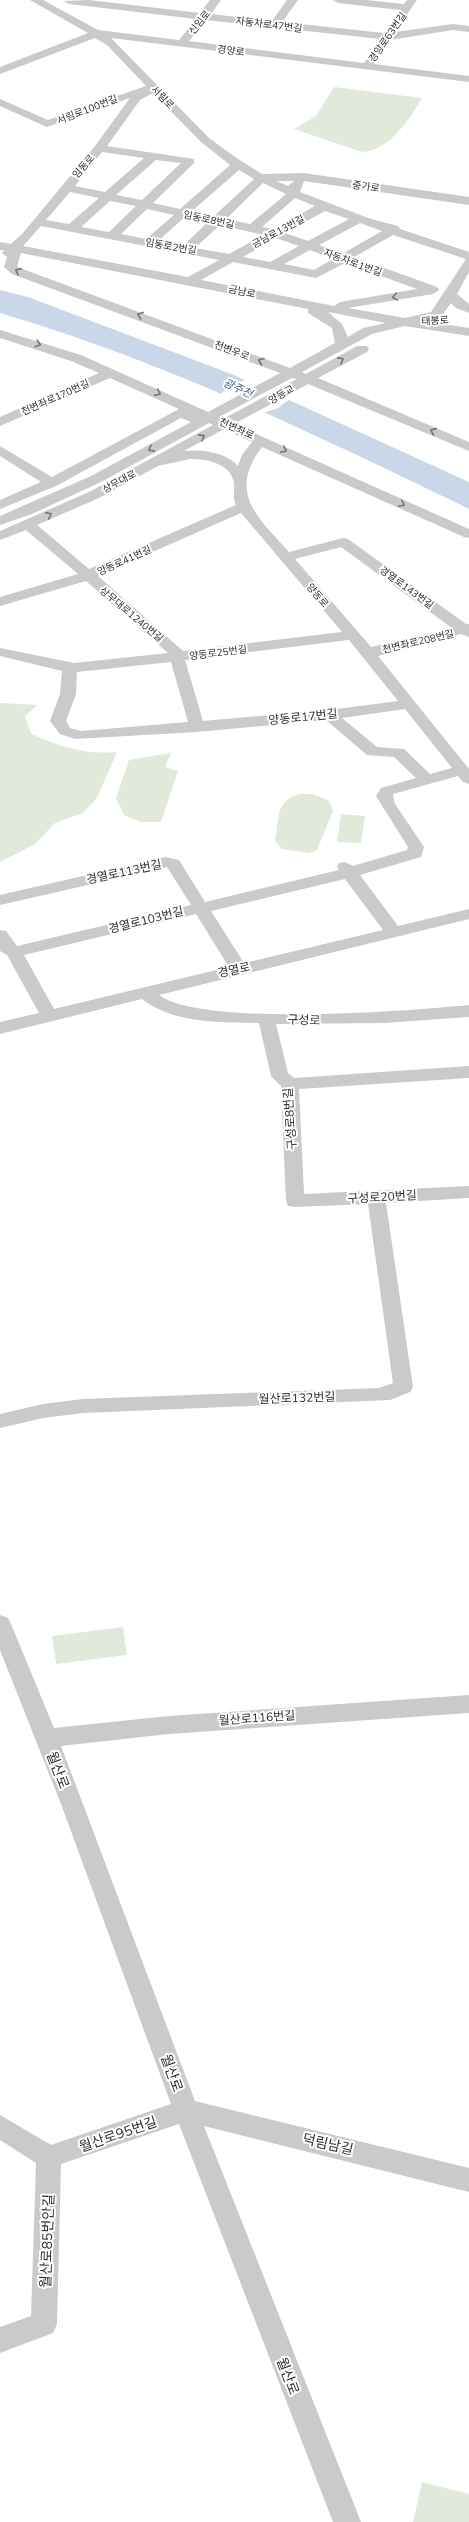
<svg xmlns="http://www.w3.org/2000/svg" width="469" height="2522" font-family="'Nunito Sans','Noto Sans KR',sans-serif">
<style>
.green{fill:#e1e9db}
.water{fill:#c8d8e8}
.pier{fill:#fff}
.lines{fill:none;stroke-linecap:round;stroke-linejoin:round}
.minor{fill:#cacaca;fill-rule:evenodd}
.oneway{stroke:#747474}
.labels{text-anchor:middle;stroke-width:4;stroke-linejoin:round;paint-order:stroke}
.far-street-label{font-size:10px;fill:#2d2d2d;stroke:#fff}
.far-water-label{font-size:11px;font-style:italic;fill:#406589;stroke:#fff}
.street-label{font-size:12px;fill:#2d2d2d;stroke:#fff}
.near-street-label{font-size:14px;fill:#2d2d2d;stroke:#fff}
</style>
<rect width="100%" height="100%" fill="#fff"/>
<path class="green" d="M 334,87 L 422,98 C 409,120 390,150 362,152 L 294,129 L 316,116 Z
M 0,703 L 38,705 L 25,716 L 31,734 C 59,746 85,755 117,752 L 97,798 L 83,813 L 55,823 L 35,844 L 0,862 Z
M 171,753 L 165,767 L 178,771 L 161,822 L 140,822 L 124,815 L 116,798 L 129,760 Z
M 300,794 L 313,794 L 329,801 L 333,811 L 317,850 L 309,853 L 282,849 L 275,841 C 279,819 275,800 300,794 Z
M 341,814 L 365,816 L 361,843 L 337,842 Z
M 123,1627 L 127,1655 L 56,1664 L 52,1636 Z
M 422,2482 L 469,2494 L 469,2522 L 413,2522 Z"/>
<path class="water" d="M 0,290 L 28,297 L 234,375 L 469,482 L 469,509 C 317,435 163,361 0,313 Z"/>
<path class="pier" d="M 248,379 L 291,398 L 278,408 L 263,413 L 220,395 L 229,386 Z"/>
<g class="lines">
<path class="minor" d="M 30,0 L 43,0 L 98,30 L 179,40 L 196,19 L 69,4 L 64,1 L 89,0 L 200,13 L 210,0 L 221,0 L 211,14 L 272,21 L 287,0 L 298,0 L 282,22 L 384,33 L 400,10 L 338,3 L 333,0 L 366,0 L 404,4 L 407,0 L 417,0 L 395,32 L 453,24 L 469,26 L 469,32 L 453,30 L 390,40 L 374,64 L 469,76 L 469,82 L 111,38 L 209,138 L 235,157 L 262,174 L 304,173 L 469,197 L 469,205 L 304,181 L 300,192 L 371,219 L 398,226 L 400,229 L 469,252 L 469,272 L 457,294 L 469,304 L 469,313 L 456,308 L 451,303 L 440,318 L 424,321 L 469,328 L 469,336 L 405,326 L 372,334 L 302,372 L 306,374 L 357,346 L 367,346 L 369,349 L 367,352 L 318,378 L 469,442 L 469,451 L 308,384 L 234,424 L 469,529 L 469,538 L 464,537 L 262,447 C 227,494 258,517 289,552 L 343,538 L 348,539 L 466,624 L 469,624 L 469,637 L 461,634 L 378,656 L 469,769 L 469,784 L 463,782 L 458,776 L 393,794 L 395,804 L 424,847 L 421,857 L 360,875 L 398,926 L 469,909 L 469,919 L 159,995 C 201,1027 411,1011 469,1005 L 469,1017 L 384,1023 L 276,1024 L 288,1073 L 294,1078 L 469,1066 L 469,1078 L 299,1089 L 304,1194 L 469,1186 L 469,1198 L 386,1203 L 413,1387 L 410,1392 L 390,1400 L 83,1413 L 43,1418 L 0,1428 L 0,1414 L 43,1404 L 83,1399 L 379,1388 L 393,1383 L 368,1204 L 295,1207 L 288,1206 L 286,1201 L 281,1086 L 271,1076 L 259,1023 C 220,1022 174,1024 142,999 L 0,1034 L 0,1022 L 39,1013 L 7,955 L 0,951 L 0,930 L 6,931 L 17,946 L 191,905 L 167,867 L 0,905 L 0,895 L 165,857 L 179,860 L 205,902 L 339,870 L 337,867 L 339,863 L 345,862 L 353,866 L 407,850 L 408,847 L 376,796 L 381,788 L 416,778 L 394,757 L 367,755 L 326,720 L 197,732 L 75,739 L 60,734 L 50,721 L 60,694 L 62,671 L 0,656 L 0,648 L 74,663 L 168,653 L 86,581 L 0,606 L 0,597 L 78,574 L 26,530 L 0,540 L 0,531 L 89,492 L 213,425 L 209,423 L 101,482 L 32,514 L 0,525 L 0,516 L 91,476 L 191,422 L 181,418 L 56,486 L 0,509 L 0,500 L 41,482 L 0,456 L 0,446 L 52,477 L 179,409 L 110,378 L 0,426 L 0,417 L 99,373 L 71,361 L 0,338 L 0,330 L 81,355 L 208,412 L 280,373 L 12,274 L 4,267 L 7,257 L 2,253 L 4,250 L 0,250 L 0,242 L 11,244 L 23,233 L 95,146 L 130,98 L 47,127 L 0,106 L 0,99 L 48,120 L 146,86 L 107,45 L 95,38 L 0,74 L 0,67 L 88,33 ZM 206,20 L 380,39 L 364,63 L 189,41 ZM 153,93 L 201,142 L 230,165 L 180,209 L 153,203 L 194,163 L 194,159 L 107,146 L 140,100 ZM 102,152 L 144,158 L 105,192 L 75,186 ZM 156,160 L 181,163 L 142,200 L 116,195 ZM 239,170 L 254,179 L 214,216 L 192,211 ZM 276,181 L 294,181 L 288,186 ZM 263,183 L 286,194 L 250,224 L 226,219 ZM 70,192 L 99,198 L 69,224 L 46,220 ZM 295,198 L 315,206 L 273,229 L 262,227 ZM 110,201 L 136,206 L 109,232 L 81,227 ZM 147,209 L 174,215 L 146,239 L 121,234 ZM 325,211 L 349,219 L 308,241 L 285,233 ZM 185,217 L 208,222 L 183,246 L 158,241 ZM 360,223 L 382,231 L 342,254 L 319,245 ZM 220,225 L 264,235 L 229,254 L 195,248 ZM 41,226 L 219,260 L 188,277 L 23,246 ZM 393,235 L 466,259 L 431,312 L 405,318 L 348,308 L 433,294 L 439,290 L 437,287 L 354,257 ZM 276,238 L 299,246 L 270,262 L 243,257 ZM 310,250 L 333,259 L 314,270 L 284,264 ZM 21,253 L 308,309 L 308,313 L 332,328 L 335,343 L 290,368 L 20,268 L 17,266 ZM 233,262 L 316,278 L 345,263 L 417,289 L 340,302 L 334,306 L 201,280 ZM 328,312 L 386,323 L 363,328 L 348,337 L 342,324 ZM 292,378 L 297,379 L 223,419 L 219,417 ZM 224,429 L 252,442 L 242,455 L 238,466 C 225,452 203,449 184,451 ZM 190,459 C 206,459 231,463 234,483 C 235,491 232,498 236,505 L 89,569 L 37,525 L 99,498 L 158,466 ZM 241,513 L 342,632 L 183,651 L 98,576 ZM 341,547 L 452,628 L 371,647 L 295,559 ZM 349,640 L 398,701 L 329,710 L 203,721 L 185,660 ZM 171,662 L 188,722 L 81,731 L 70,728 L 66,721 L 76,694 L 77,672 ZM 405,709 L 452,768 L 430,774 L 404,749 L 377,747 L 342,718 ZM 345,879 L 383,930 L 244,963 L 211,911 ZM 196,914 L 229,967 L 54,1009 L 24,955 Z
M 0,1615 L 8,1618 L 11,1624 L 54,1728 L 169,1716 L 469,1695 L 469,1713 L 169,1734 L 61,1746 L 195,2101 L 469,2168 L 469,2192 L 204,2126 L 361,2522 L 333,2522 L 179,2124 L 61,2164 L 57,2324 L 53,2333 L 0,2353 L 0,2327 L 31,2316 L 36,2163 L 0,2140 L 0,2115 L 51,2145 L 171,2104 L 61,1804 L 0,1650 Z"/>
</g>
<defs><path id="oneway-chevron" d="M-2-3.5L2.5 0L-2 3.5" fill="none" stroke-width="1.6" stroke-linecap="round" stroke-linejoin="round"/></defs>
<g class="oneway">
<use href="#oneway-chevron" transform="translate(18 271) rotate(-153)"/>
<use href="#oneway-chevron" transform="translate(395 297) rotate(170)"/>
<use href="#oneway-chevron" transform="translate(140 315) rotate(-160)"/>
<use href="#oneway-chevron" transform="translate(38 344) rotate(17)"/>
<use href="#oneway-chevron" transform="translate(341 360) rotate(-29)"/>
<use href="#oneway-chevron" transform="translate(261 361) rotate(-159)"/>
<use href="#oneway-chevron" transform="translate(158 393) rotate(24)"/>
<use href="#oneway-chevron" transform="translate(433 431) rotate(-156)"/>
<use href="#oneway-chevron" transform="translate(202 437) rotate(-28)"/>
<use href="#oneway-chevron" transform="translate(151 449) rotate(152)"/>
<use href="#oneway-chevron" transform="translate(284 450) rotate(25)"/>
<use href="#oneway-chevron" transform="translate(402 504) rotate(25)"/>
<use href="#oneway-chevron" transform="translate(49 515) rotate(-24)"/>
</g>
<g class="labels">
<g class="far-street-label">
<text transform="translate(199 22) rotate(-51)" y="4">신임로</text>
<text transform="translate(269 24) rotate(7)" y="4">자동차로47번길</text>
<text transform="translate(387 37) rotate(-55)" y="4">경양로63번길</text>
<text transform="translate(231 50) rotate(7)" y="4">경양로</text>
<text transform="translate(163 97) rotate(46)" y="4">서림로</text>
<text transform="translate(87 109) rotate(-21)" y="4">서림로100번길</text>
<text transform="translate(83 166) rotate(-49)" y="4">임동로</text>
<text transform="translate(366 186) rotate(8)" y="4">중가로</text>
<text transform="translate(209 219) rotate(12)" y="4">임동로8번길</text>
<text transform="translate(278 231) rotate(-28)" y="4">금남로13번길</text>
<text transform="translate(171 246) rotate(10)" y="4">임동로2번길</text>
<text transform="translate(353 262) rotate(20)" y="4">자동차로1번길</text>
<text transform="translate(242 291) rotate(12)" y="4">금남로</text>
<text transform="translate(435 320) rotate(-3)" y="4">태봉로</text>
<text transform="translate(232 350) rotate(21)" y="4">천변우로</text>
<text transform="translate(281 394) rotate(-30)" y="4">양동교</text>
<text transform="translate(55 397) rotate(-24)" y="4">천변좌로170번길</text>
<text transform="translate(237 428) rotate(24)" y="4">천변좌로</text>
<text transform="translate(119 481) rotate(-28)" y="4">상무대로</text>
<text transform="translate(124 560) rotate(-24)" y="4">양동로41번길</text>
<text transform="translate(407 587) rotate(36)" y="4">경열로143번길</text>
<text transform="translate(318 595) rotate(50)" y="4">양동로</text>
<text transform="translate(132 614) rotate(40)" y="4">상무대로1240번길</text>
<text transform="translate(418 641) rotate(-13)" y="4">천변좌로208번길</text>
<text transform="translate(218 652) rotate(-7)" y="4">양동로25번길</text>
</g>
<g class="far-water-label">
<text transform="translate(238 388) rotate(25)" y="4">광주천</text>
</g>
<g class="street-label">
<text transform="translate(303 717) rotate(-6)" y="4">양동로17번길</text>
<text transform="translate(124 872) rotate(-12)" y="4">경열로113번길</text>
<text transform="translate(146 920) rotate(-14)" y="4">경열로103번길</text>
<text transform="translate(234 970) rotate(-13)" y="4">경열로</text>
<text transform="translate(304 1020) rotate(2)" y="4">구성로</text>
<text transform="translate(290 1119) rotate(-94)" y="4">구성로8번길</text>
<text transform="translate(382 1197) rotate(-3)" y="4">구성로20번길</text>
<text transform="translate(297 1398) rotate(-2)" y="4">월산로132번길</text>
<text transform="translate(257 1718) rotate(-4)" y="4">월산로116번길</text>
</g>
<g class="near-street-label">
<text transform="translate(58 1770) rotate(69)" y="5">월산로</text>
<text transform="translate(172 2073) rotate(70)" y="5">월산로</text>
<text transform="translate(118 2134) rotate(-19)" y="5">월산로95번길</text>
<text transform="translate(328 2144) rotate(13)" y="5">덕림남길</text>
<text transform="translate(47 2241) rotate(-88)" y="5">월산로85번안길</text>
<text transform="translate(288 2376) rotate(69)" y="5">월산로</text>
</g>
</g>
</svg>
